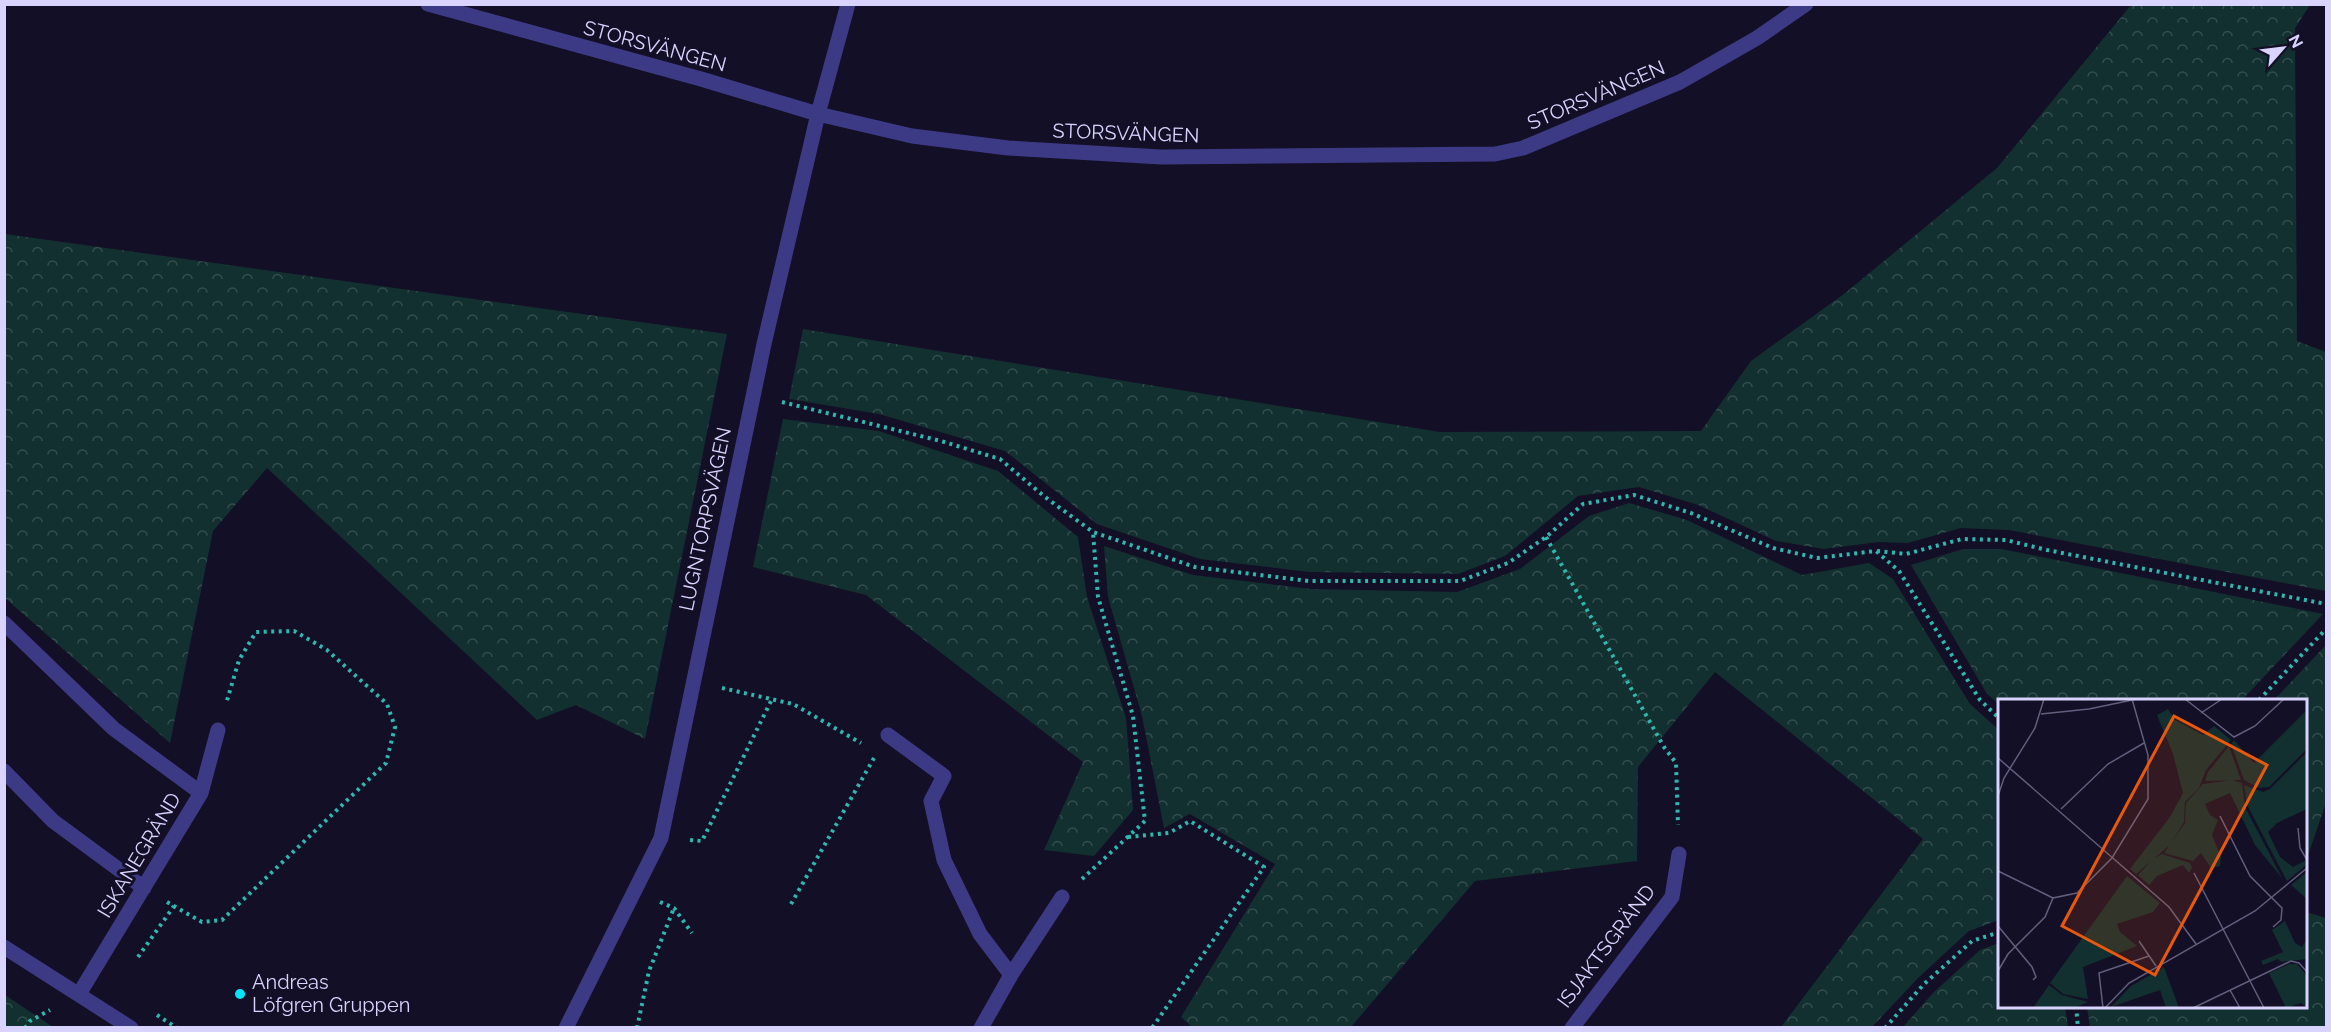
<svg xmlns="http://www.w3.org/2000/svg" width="2331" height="1032" font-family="Raleway,sans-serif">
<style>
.forest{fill:url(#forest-crowns)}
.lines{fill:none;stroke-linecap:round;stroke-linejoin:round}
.path{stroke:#2fb8b0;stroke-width:4;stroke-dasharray:3 4.5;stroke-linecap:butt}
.minor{stroke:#3d3a85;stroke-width:15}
.poi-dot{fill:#00e5ff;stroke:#130f26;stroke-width:2}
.labels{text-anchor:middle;stroke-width:6;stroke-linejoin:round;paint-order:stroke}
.street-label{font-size:20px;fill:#d9d4ff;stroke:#130f26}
.poi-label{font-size:20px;fill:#d9d4ff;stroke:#130f26;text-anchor:start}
.inset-road{fill:none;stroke:#625e7d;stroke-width:1.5}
.view{fill:#e8590c;fill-opacity:0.15;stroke:#e8590c;stroke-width:3}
.inset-edge{fill:none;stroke:#d9d4ff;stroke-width:3}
</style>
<defs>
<pattern id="forest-crowns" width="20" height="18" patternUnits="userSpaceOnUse" patternTransform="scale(1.5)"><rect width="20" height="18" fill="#12302f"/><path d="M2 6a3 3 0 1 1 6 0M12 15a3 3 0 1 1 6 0" fill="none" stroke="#344d4e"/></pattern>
</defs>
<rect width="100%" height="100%" fill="#130f26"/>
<path class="forest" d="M 2131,5 L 2310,5 L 2295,28 L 2297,341 L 2326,352 L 2326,591 L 2009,530 L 1961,528 L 1908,543 L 1878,542 L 1824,549 L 1776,541 L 1698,505 L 1639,487 L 1578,496 L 1505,556 L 1458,574 L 1309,572 L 1200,559 L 1097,524 L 1005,451 L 879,414 L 789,399 L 803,329 L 1440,432 L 1701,431 L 1751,361 L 1844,294 L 1997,168 Z
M 5,234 L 727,334 L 645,739 L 576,705 L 537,720 L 267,468 L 213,531 L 170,743 L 5,598 Z
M 783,419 L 879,431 L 998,471 L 1078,537 L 1087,597 L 1126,718 L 1133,810 L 1094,856 L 1044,850 L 1083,762 L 866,595 L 753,567 Z
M 1629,503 L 1687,520 L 1802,575 L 1869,563 L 1893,579 L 1970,704 L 1999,730 L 1999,920 L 1969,931 L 1918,978 L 1872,1027 L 1781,1027 L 1923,839 L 1715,672 L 1638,767 L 1637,861 L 1475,881 L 1351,1027 L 1192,1027 L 1181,1017 L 1275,864 L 1190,814 L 1164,828 L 1142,716 L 1108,597 L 1104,546 L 1193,575 L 1311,589 L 1457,592 L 1520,569 L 1589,516 Z
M 1963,549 L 2002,549 L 2323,614 L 2242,700 L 2000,700 L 1999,704 L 1987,694 L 1911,565 Z
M 2326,645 L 2326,803 L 2306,861 L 2306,700 L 2274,700 Z
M 2306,912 L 2326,918 L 2326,1027 L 2090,1027 L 2087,1007 L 2306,1006 Z
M 1999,943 L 2000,1006 L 2065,1007 L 2068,1027 L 1903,1027 L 1933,993 L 1980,950 Z
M 4,995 L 5,995 L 53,1027 L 5,1027 Z"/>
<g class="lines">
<path class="path" d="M 782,402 L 941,441 L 1000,459 L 1045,497 L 1093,532 L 1195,567 L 1309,581 L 1460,581 L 1508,563 L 1546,537 L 1583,504 L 1634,495 L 1691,513 L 1773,548 L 1817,558 L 1876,551 L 1899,571 L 1980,700 L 2000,719
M 1546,537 L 1664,747 L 1676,763 L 1678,825
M 1877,551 L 1906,554 L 1962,539 L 2006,540 L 2047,550 L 2326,604
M 722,688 L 793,704 L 861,743
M 2259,700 L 2326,629
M 1128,837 L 1169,833 L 1190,821 L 1264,867 L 1152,1028
M 690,840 L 702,841 L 772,699
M 1082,879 L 1145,821 L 1133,716 L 1098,597 L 1093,532
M 167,902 L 202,922 L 222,920 L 386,763 L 395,727 L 387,704 L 327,650 L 294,631 L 256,632 L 239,660 L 226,704
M 660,902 L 674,908 L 692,933
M 791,904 L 874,758
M 138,957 L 174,906
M 2076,1006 L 2078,1028
M 157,1015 L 177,1028
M 25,1028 L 30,1021 L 50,1010
M 637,1028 L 649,971 L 674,908
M 1885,1028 L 1924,984 L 1972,941 L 2000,932"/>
<path class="minor" d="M 428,4 L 701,79 L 818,114 L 912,136 L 1008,148 L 1161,157 L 1495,154 L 1523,148 L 1680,82 L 1757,38 L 1806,4
M 4,623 L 114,729 L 201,793
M 888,735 L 944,776 L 931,801 L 944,860 L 980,934 L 1011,975
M 4,771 L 53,821 L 144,888
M 4,947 L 131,1028
M 79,994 L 201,793 L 218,730
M 566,1028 L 661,838 L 764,344 L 818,114 L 848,4
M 981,1028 L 1011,975 L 1062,897
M 1572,1028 L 1672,897 L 1679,854"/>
</g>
<circle class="poi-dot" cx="240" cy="994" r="6"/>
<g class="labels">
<g class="street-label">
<text transform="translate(655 46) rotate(15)" y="7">STORSVÄNGEN</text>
<text transform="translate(1596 95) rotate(-23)" y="7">STORSVÄNGEN</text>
<text transform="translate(1126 133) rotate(2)" y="7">STORSVÄNGEN</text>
<text transform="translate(705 519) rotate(-78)" y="7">LUGNTORPSVÄGEN</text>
<text transform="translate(139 855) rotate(-59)" y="7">ISKANEGRÄND</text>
<text transform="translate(1606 946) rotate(-53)" y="7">ISJAKTSGRÄND</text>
</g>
<g class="poi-label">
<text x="252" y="989">Andreas<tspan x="252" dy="23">Löfgren Gruppen</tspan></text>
</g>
</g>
<g transform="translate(1998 699)">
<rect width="309" height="309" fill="#130f26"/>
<path d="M 170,10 L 177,21 L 205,36 L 216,27 L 233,41 L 208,71 L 201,89 L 187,103 L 186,123 L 172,146 L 138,175 L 132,170 L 172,118 L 185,94 L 175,55 L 159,16 ZM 309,11 L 309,50 L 271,88 L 261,89 L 246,81 L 233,45 L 236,41 L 256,64 ZM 231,47 L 243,81 L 207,82 L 210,73 ZM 309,53 L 309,110 L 279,124 L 270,133 L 282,158 L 295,168 L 307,162 L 308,166 L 289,182 L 249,106 L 246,86 L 265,93 L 272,90 ZM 234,81 L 244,84 L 247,108 L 284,179 L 257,146 L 232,94 L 207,105 L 212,116 L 220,121 L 214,136 L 223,158 L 222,167 L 213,169 L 203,154 L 195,162 L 166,154 L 187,124 L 188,104 L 205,85 ZM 164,155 L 192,164 L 194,169 L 191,174 L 185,166 L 159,177 L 151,186 L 140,176 L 155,160 ZM 309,173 L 309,200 L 293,186 ZM 129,177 L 162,204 L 155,213 L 119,225 L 122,233 L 139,247 L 85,268 L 90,300 L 65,295 L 52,284 ZM 287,222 L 297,244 L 304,248 L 309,240 L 309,260 L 283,263 L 280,260 L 265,266 L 263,262 L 285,253 L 274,231 ZM 291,265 L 299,265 L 309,277 L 309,309 L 303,304 L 288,309 L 271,274 ZM 166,268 L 181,309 L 168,309 L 162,291 L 113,308 L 133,287 ZM 51,286 L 64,296 L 90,303 L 76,309 L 35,309 Z" fill="#12302f"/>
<path class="inset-road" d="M 187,0 L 236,38 L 257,27 L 286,0M 203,14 L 224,0M 43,15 L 91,10 L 139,0M 0,59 L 171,208 L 198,245M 0,97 L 6,79 L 37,29 L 46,0M 63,110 L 110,65 L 146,44M 222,117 L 252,177 L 284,209 L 283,221 L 275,228M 300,129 L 302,149 L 309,161M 0,172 L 55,199M 196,174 L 266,309M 0,227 L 34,268 L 38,278 L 35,281M 141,242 L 158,267M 0,272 L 10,255 L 47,218 L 55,199 L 79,194 L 114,159 L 150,100 L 150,56 L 134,0M 232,291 L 242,309M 105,309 L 101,274 L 151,257M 107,309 L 131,284 L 257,212 L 309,169M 195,309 L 293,262 L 301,264 L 309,273"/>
<path class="view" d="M 176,17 L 269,66 L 157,276 L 64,227 Z"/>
<rect width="309" height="309" class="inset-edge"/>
</g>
<rect width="2331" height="1032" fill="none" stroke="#d9d4ff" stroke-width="12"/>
<g transform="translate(2283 48) rotate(62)" stroke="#130f26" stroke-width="4.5" paint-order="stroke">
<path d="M0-4.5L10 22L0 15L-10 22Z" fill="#d9d4ff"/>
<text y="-9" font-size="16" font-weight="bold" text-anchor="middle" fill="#d9d4ff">N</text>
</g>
</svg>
